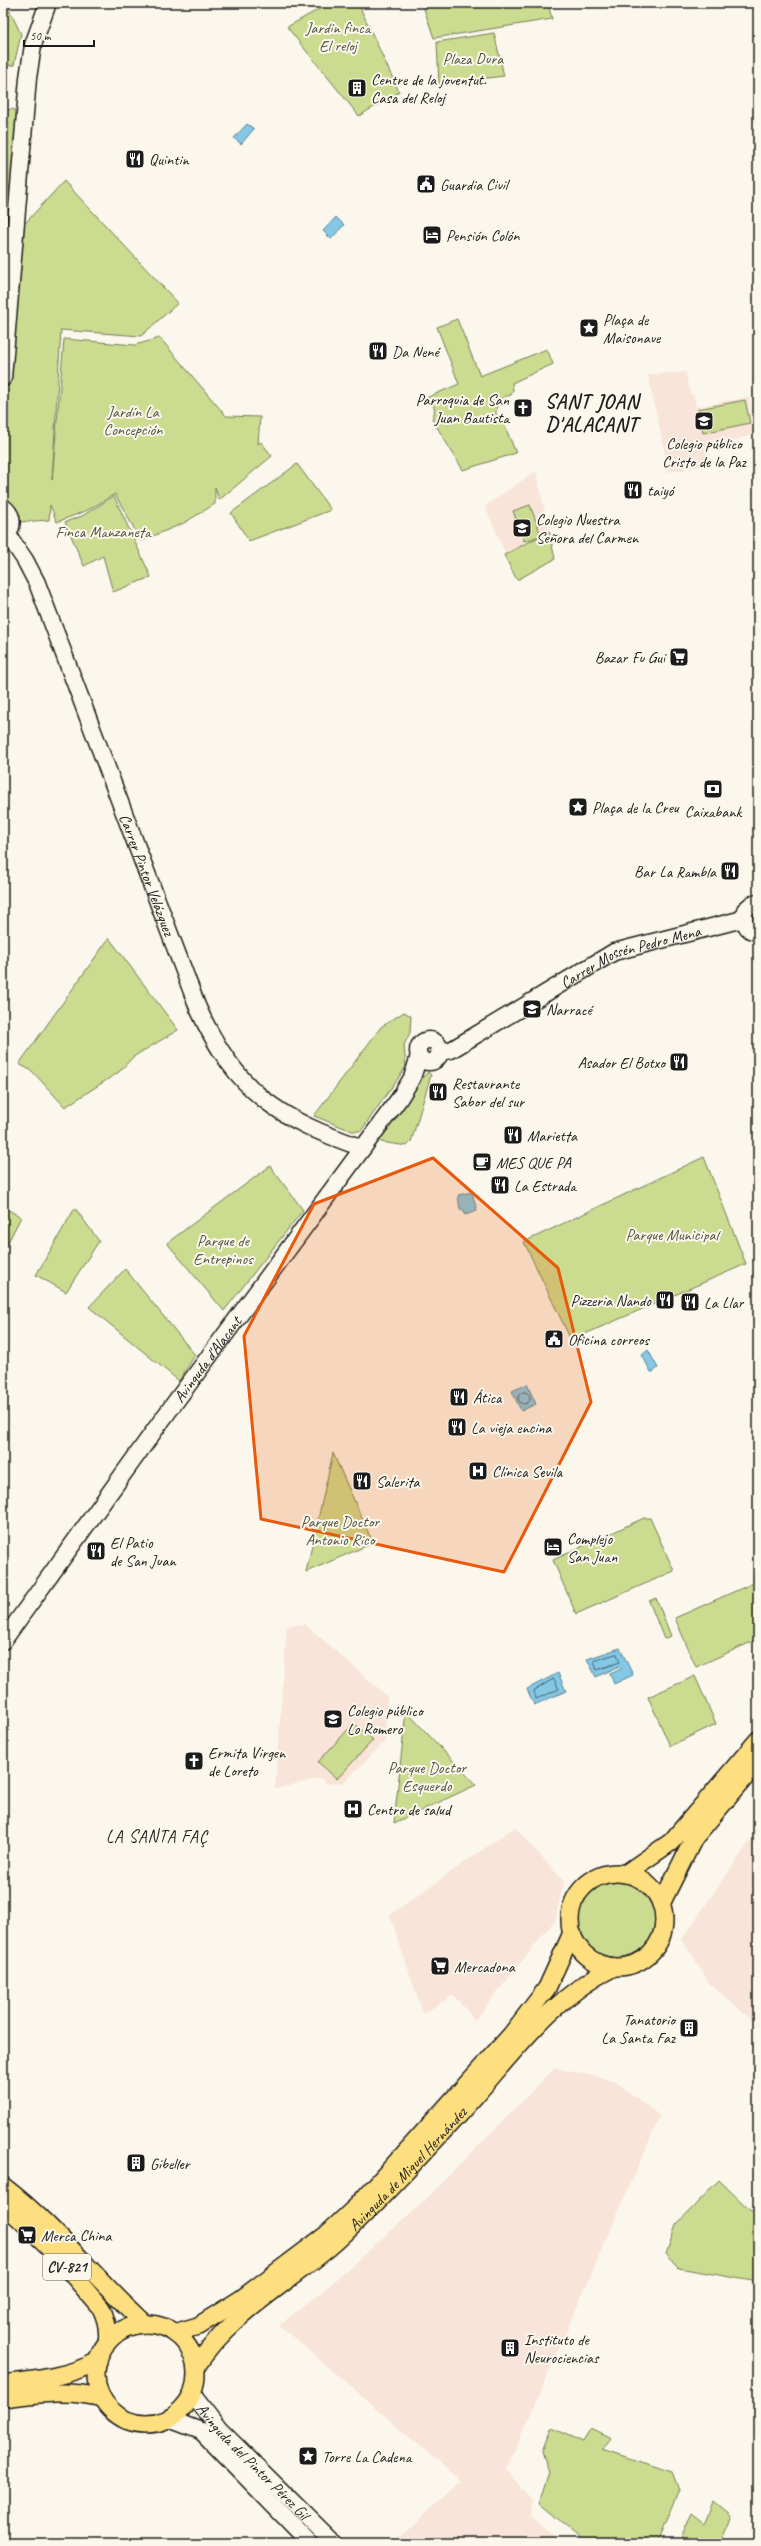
<svg xmlns="http://www.w3.org/2000/svg" width="761" height="2546" font-family="Caveat,sans-serif">
<style>
.built{fill:#f8e4d8}
.green{fill:#cbdb90;stroke:#747c56}
.water{fill:#84c8e5;stroke:#5a8395}
.lines{fill:none;stroke-linecap:round;stroke-linejoin:round}
.shore{stroke:#46616c;stroke-width:1}
.secondary-casing{stroke:#1c1c1c;stroke-width:19}
.primary-casing{stroke:#1c1c1c;stroke-width:20}
.secondary{stroke:#fbf7ec;stroke-width:16}
.primary{stroke:#fddf80;stroke-width:17}
.marked{fill:#e8590c;fill-opacity:0.2;stroke:#e8590c;stroke-width:3;stroke-linejoin:round}
.labels{text-anchor:middle;stroke-width:4;stroke-linejoin:round;paint-order:stroke}
.shield{fill:#fbf7ec;stroke:#5f5e5a;stroke-width:1}
.shield-label{font-size:15px;font-weight:bold;fill:#1c1c1c}
.park-label{font-size:16px;fill:#51553f;stroke:#fbf7ec}
.poi-label{font-size:16px;fill:#1c1c1c;stroke:#fbf7ec;text-anchor:start}
.street-label{font-size:16px;fill:#1c1c1c;stroke:#fbf7ec}
.neighbourhood-label{font-size:17px;letter-spacing:1px;fill:#1c1c1c;stroke:#fbf7ec}
.district-label{font-size:20px;font-weight:bold;letter-spacing:1px;fill:#1c1c1c;stroke:#fbf7ec}
</style>
<rect width="100%" height="100%" fill="#fbf7ec"/>
<filter id="ink" filterUnits="userSpaceOnUse"><feTurbulence type="fractalNoise" baseFrequency=".025" numOctaves="2"/><feDisplacementMap in="SourceGraphic" scale="8" xChannelSelector="R" yChannelSelector="G"/><feConvolveMatrix kernelMatrix="1 2 1 2 8 2 1 2 1" color-interpolation-filters="sRGB"/></filter>
<g filter="url(#ink)">
<path class="built" d="M 685,372 L 691,395 L 694,395 L 696,407 L 749,397 L 752,434 L 706,451 L 709,464 L 669,472 L 648,375 Z
M 536,471 L 555,559 L 517,580 L 485,506 Z
M 305,1624 L 387,1696 L 385,1742 L 343,1783 L 326,1784 L 321,1778 L 275,1789 L 287,1626 Z
M 515,1827 L 564,1882 L 555,1920 L 475,2020 L 453,1995 L 423,2014 L 390,1915 Z
M 758,1830 L 758,2025 L 710,1984 L 682,1939 Z
M 555,2068 L 613,2080 L 660,2116 L 507,2468 L 532,2501 L 529,2514 L 560,2543 L 392,2543 L 461,2481 L 279,2325 L 322,2292 L 420,2205 Z"/>
<path class="green" d="M 3,3 L 6,3 L 21,34 L 14,65 L 3,66 Z
M 330,3 L 358,3 L 399,92 L 359,116 L 287,27 Z
M 422,3 L 548,3 L 552,19 L 434,38 Z
M 494,33 L 504,76 L 439,84 L 437,42 Z
M 11,109 L 19,111 L 11,187 L 3,188 L 3,111 Z
M 64,181 L 178,303 L 141,336 L 61,330 L 52,480 L 64,339 L 135,345 L 160,338 L 226,416 L 260,417 L 258,444 L 261,442 L 272,456 L 219,500 L 215,487 L 215,504 L 184,523 L 141,541 L 115,494 L 88,510 L 57,522 L 50,505 L 49,520 L 3,523 L 3,189 L 18,189 L 15,234 Z
M 457,319 L 480,376 L 547,349 L 553,364 L 512,383 L 513,390 L 511,395 C 498,398 496,404 496,416 L 504,424 L 516,453 L 463,470 L 432,419 C 437,409 434,404 426,398 L 459,384 L 437,327 Z
M 745,400 L 750,423 L 703,433 L 698,409 Z
M 297,464 L 331,510 L 249,541 L 231,513 Z
M 114,496 L 151,577 L 113,592 L 103,556 L 84,566 L 65,522 L 82,516 Z
M 530,505 L 541,535 L 549,531 L 555,559 L 517,580 L 504,555 L 540,536 L 524,541 L 513,511 Z
M 109,938 L 178,1030 L 133,1057 L 119,1072 L 65,1107 L 32,1071 L 19,1064 Z
M 404,1012 L 411,1016 L 410,1033 L 404,1045 L 406,1067 L 361,1131 L 352,1131 L 314,1116 L 381,1027 Z
M 428,1072 L 431,1075 L 411,1142 L 407,1146 L 381,1142 L 378,1137 L 418,1082 Z
M 704,1157 L 746,1264 L 571,1340 L 524,1242 Z
M 270,1166 L 303,1210 L 224,1311 L 167,1243 Z
M 3,1207 L 21,1217 L 3,1252 Z
M 75,1208 L 99,1241 L 66,1292 L 36,1275 Z
M 125,1269 L 195,1355 L 179,1381 L 89,1307 Z
M 333,1453 L 373,1543 L 306,1572 Z
M 644,1518 L 650,1518 L 674,1571 L 576,1614 L 553,1560 Z
M 758,1581 L 758,1639 L 696,1667 L 675,1618 Z
M 656,1598 L 671,1636 L 664,1639 L 649,1601 Z
M 695,1676 L 716,1724 L 670,1746 L 648,1697 Z
M 406,1711 L 476,1785 L 394,1823 Z
M 354,1723 L 373,1740 L 337,1779 L 318,1762 Z
M578 1920a40 40 0 1 1 80 0a40 40 0 1 1-80 0Z
M 719,2180 L 758,2218 L 758,2282 L 679,2268 L 666,2254 L 676,2225 Z
M 551,2428 L 583,2442 L 590,2429 L 611,2439 L 603,2449 L 672,2472 L 679,2490 L 657,2543 L 587,2543 L 539,2503 L 549,2473 L 542,2451 Z
M 714,2503 L 731,2517 L 720,2543 L 679,2543 L 692,2513 L 705,2523 Z"/>
<path class="water" d="M 247,124 L 254,129 L 241,144 L 234,138 Z
M 336,217 L 344,225 L 331,239 L 323,231 Z
M 472,1192 L 477,1211 L 465,1215 L 464,1210 L 460,1210 L 458,1195 Z
M 648,1350 L 658,1368 L 653,1372 L 651,1372 L 642,1355 Z
M 527,1384 L 536,1404 L 521,1411 L 512,1391 Z
M 620,1648 L 633,1675 L 614,1684 L 610,1674 L 621,1669 L 620,1666 L 596,1677 L 587,1659 Z
M 558,1673 L 566,1691 L 534,1705 L 527,1689 Z"/>
<g class="lines">
<path class="shore" d="M518 1398a6 6 0 1 1 12 0a6 6 0 1 1-12 0Z
M 617,1654 L 620,1662 L 597,1670 L 594,1661 Z
M 554,1679 L 559,1689 L 536,1699 L 534,1691 Z"/>
<g class="secondary-casing">
<g id="secondary">
<path d="M 3,378 L 28,78 L 33,45 L 48,3"/>
<path d="M 3,507 C 15,516 14,529 3,539"/>
<path id="s1" d="M 8,535 L 25,560 L 37,583 L 198,1008 C 236,1092 278,1119 363,1148"/>
<path d="M 758,903 L 752,904 L 745,910 C 743,921 745,931 758,932"/>
<circle cx="429" cy="1051" r="11"/>
<path id="s2" d="M 439,1052 L 451,1050 L 614,952 L 743,919"/>
<path id="s3" d="M 3,1641 L 162,1420 L 399,1099 L 412,1078 L 419,1056"/>
<path id="s4" d="M 192,2394 L 219,2429 L 334,2543"/>
<path d="M 169,2419 L 201,2431 L 310,2543"/>
</g>
</g>
<g class="primary-casing">
<g id="primary">
<circle cx="617" cy="1920" r="47"/>
<path d="M 625,1874 L 671,1842 L 758,1740"/>
<path d="M 661,1904 L 694,1838 L 758,1762"/>
<path d="M 3,2186 C 56,2226 96,2280 145,2324"/>
<path d="M 3,2203 L 47,2245 L 101,2308 C 107,2320 109,2330 107,2343"/>
<circle cx="146" cy="2374" r="50"/>
<path d="M 174,2333 L 198,2326 L 241,2299 L 326,2235 L 358,2205 L 511,2035 L 547,1988 L 572,1933"/>
<path id="s5" d="M 196,2367 C 232,2310 296,2280 343,2235 C 389,2191 432,2144 474,2097 C 518,2047 553,1997 614,1967"/>
<path d="M 3,2384 C 36,2380 68,2377 98,2361"/>
<path d="M 3,2398 C 36,2394 70,2389 102,2398"/>
</g>
</g>
<use href="#secondary" class="secondary"/>
<use href="#primary" class="primary"/>
</g>
</g>
<path class="marked" d="M 433,1158 L 558,1268 L 591,1402 L 504,1572 L 261,1519 L 244,1336 L 314,1204 Z"/>
<defs>
<g id="building-square" transform="scale(1)"><rect x="-9" y="-9" width="18" height="18" rx="4" fill="#1c1c1c" stroke="#fbf7ec"/><path d="M-4-6H4V6H1V3H-1V6H-4ZM-2.5-4.3h1.7v1.8h-1.7ZM.8-4.3h1.7v1.8H.8ZM-2.5-1h1.7V.8h-1.7ZM.8-1h1.7V.8H.8Z" fill="#fff"/></g>
<g id="restaurant-square" transform="scale(1)"><rect x="-9" y="-9" width="18" height="18" rx="4" fill="#1c1c1c" stroke="#fbf7ec"/><path d="M-5-6h1v4h1v-4h1v4h1v-4h1v5L-1.5 .5V6h-2V.5L-5-1ZM5-6V6H3V1.5H1.5Q1.5-4 5-6Z" fill="#fff"/></g>
<g id="civic-square" transform="scale(1)"><rect x="-9" y="-9" width="18" height="18" rx="4" fill="#1c1c1c" stroke="#fbf7ec"/><path d="M-.6-6.5H3V-4.5H.6V-3L4-1V1h2V6H-6V1h2V-1L-.6-3ZM-1.2 2.5V6h2.4V2.5Z" fill="#fff"/></g>
<g id="hotel-square" transform="scale(1)"><rect x="-9" y="-9" width="18" height="18" rx="4" fill="#1c1c1c" stroke="#fbf7ec"/><path d="M-6-4.5h1.5V1H6V5H4.5V3h-9V5H-6ZM-4 0a1.8 1.8 0 1 1 3.6 0ZM.5 0V-2.5h3Q6-2.5 6 0Z" fill="#fff"/></g>
<g id="sight-square" transform="scale(1)"><rect x="-9" y="-9" width="18" height="18" rx="4" fill="#1c1c1c" stroke="#fbf7ec"/><path d="M0-6L1.8-2.2L6-1.7L2.9 1.2L3.7 5.4L0 3.3L-3.7 5.4L-2.9 1.2L-6-1.7L-1.8-2.2Z" fill="#fff"/></g>
<g id="church-square" transform="scale(1)"><rect x="-9" y="-9" width="18" height="18" rx="4" fill="#1c1c1c" stroke="#fbf7ec"/><path d="M-1.2-6h2.4v3.5h3.3v2.4h-3.3V6h-2.4V-.1h-3.3v-2.4h3.3Z" fill="#fff"/></g>
<g id="school-square" transform="scale(1)"><rect x="-9" y="-9" width="18" height="18" rx="4" fill="#1c1c1c" stroke="#fbf7ec"/><path d="M0-5L7-2L0 1L-7-2ZM-4 1L0 2.5L4 1V4Q0 6-4 4Z" fill="#fff"/></g>
<g id="supermarket-square" transform="scale(1)"><rect x="-9" y="-9" width="18" height="18" rx="4" fill="#1c1c1c" stroke="#fbf7ec"/><path d="M-6-5.5h2.5l.6 2H6L4.5 2H-2.5L-4.4-4H-6ZM-1.5 3.2a1.3 1.3 0 1 0 .1 0ZM3 3.2a1.3 1.3 0 1 0 .1 0Z" fill="#fff"/></g>
<g id="bank-square" transform="scale(1)"><rect x="-9" y="-9" width="18" height="18" rx="4" fill="#1c1c1c" stroke="#fbf7ec"/><path d="M-6-4H6V4H-6ZM0-2.3a2.3 2.3 0 1 0 0 4.6a2.3 2.3 0 1 0 0-4.6Z" fill="#fff"/></g>
<g id="cafe-square" transform="scale(1)"><rect x="-9" y="-9" width="18" height="18" rx="4" fill="#1c1c1c" stroke="#fbf7ec"/><path d="M-5.5-4.5H6V0H3Q3 3.5 0 3.5H-2.5Q-5.5 3.5-5.5 0ZM3-3.2v2h1.7v-2ZM-6 4.5H4V6H-6Z" fill="#fff"/></g>
<g id="hospital-square" transform="scale(1)"><rect x="-9" y="-9" width="18" height="18" rx="4" fill="#1c1c1c" stroke="#fbf7ec"/><path d="M-5-5h3v3.5h4V-5h3V5h-3V1.5h-4V5h-3Z" fill="#fff"/></g>
</defs>
<g fill-rule="evenodd">
<use href="#building-square" x="357" y="88"/>
<use href="#restaurant-square" x="135" y="159"/>
<use href="#civic-square" x="426" y="184"/>
<use href="#hotel-square" x="432" y="235"/>
<use href="#sight-square" x="589" y="328"/>
<use href="#restaurant-square" x="378" y="351"/>
<use href="#church-square" x="523" y="408"/>
<use href="#school-square" x="704" y="421"/>
<use href="#restaurant-square" x="633" y="490"/>
<use href="#school-square" x="522" y="528"/>
<use href="#supermarket-square" x="679" y="657"/>
<use href="#bank-square" x="713" y="789"/>
<use href="#sight-square" x="578" y="807"/>
<use href="#restaurant-square" x="730" y="871"/>
<use href="#school-square" x="532" y="1009"/>
<use href="#restaurant-square" x="679" y="1062"/>
<use href="#restaurant-square" x="438" y="1092"/>
<use href="#restaurant-square" x="513" y="1135"/>
<use href="#cafe-square" x="482" y="1162"/>
<use href="#restaurant-square" x="500" y="1185"/>
<use href="#restaurant-square" x="665" y="1300"/>
<use href="#restaurant-square" x="690" y="1302"/>
<use href="#civic-square" x="554" y="1339"/>
<use href="#restaurant-square" x="459" y="1397"/>
<use href="#restaurant-square" x="457" y="1427"/>
<use href="#hospital-square" x="478" y="1471"/>
<use href="#restaurant-square" x="362" y="1481"/>
<use href="#hotel-square" x="553" y="1547"/>
<use href="#restaurant-square" x="96" y="1551"/>
<use href="#school-square" x="333" y="1719"/>
<use href="#church-square" x="194" y="1761"/>
<use href="#hospital-square" x="353" y="1809"/>
<use href="#supermarket-square" x="440" y="1966"/>
<use href="#building-square" x="689" y="2028"/>
<use href="#building-square" x="136" y="2163"/>
<use href="#supermarket-square" x="27" y="2235"/>
<use href="#building-square" x="510" y="2348"/>
<use href="#sight-square" x="308" y="2456"/>
</g>
<g class="labels">
<rect class="shield" x="43" y="2254" width="48" height="26" rx="3"/>
<g class="shield-label">
<text x="67" y="2272">CV-821</text>
</g>
<g class="park-label">
<text x="338" y="33">Jardin finca<tspan x="338" dy="18">El reloj</tspan></text>
<text x="473" y="64">Plaza Dura</text>
<text x="133" y="417">Jardín La<tspan x="133" dy="18">Concepción</tspan></text>
<text x="103" y="537">Finca Manzaneta</text>
<text x="672" y="1240">Parque Municipal</text>
<text x="223" y="1246">Parque de<tspan x="223" dy="18">Entrepinos</tspan></text>
<text x="340" y="1527">Parque Doctor<tspan x="340" dy="18">Antonio Rico</tspan></text>
<text x="427" y="1773">Parque Doctor<tspan x="427" dy="18">Esquerdo</tspan></text>
</g>
<g class="poi-label">
<text x="371" y="85">Centre de la joventut.<tspan x="371" dy="18">Casa del Reloj</tspan></text>
<text x="149" y="165">Quintin</text>
<text x="440" y="190">Guardia Civil</text>
<text x="446" y="241">Pensión Colón</text>
<text x="603" y="325">Plaça de<tspan x="603" dy="18">Maisonave</tspan></text>
<text x="392" y="357">Da Nené</text>
<text x="509" y="405" text-anchor="end">Parroquia de San<tspan x="509" dy="18">Juan Bautista</tspan></text>
<text x="704" y="449" text-anchor="middle">Colegio público<tspan x="704" dy="18">Cristo de la Paz</tspan></text>
<text x="647" y="496">taiyó</text>
<text x="536" y="525">Colegio Nuestra<tspan x="536" dy="18">Señora del Carmen</tspan></text>
<text x="665" y="663" text-anchor="end">Bazar Fu Gui</text>
<text x="592" y="813">Plaça de la Creu</text>
<text x="713" y="817" text-anchor="middle">Caixabank</text>
<text x="716" y="877" text-anchor="end">Bar La Rambla</text>
<text x="546" y="1015">Narracé</text>
<text x="665" y="1068" text-anchor="end">Asador El Botxo</text>
<text x="452" y="1089">Restaurante<tspan x="452" dy="18">Sabor del sur</tspan></text>
<text x="527" y="1141">Marietta</text>
<text x="496" y="1168">MES QUE PA</text>
<text x="514" y="1191">La Estrada</text>
<text x="651" y="1306" text-anchor="end">Pizzeria Nando</text>
<text x="704" y="1308">La Llar</text>
<text x="568" y="1345">Oficina correos</text>
<text x="473" y="1403">Ática</text>
<text x="471" y="1433">La vieja encina</text>
<text x="492" y="1477">Clínica Sevila</text>
<text x="376" y="1487">Salerita</text>
<text x="567" y="1544">Complejo<tspan x="567" dy="18">San Juan</tspan></text>
<text x="110" y="1548">El Patio<tspan x="110" dy="18">de San Juan</tspan></text>
<text x="347" y="1716">Colegio público<tspan x="347" dy="18">Lo Romero</tspan></text>
<text x="208" y="1758">Ermita Virgen<tspan x="208" dy="18">de Loreto</tspan></text>
<text x="367" y="1815">Centro de salud</text>
<text x="454" y="1972">Mercadona</text>
<text x="675" y="2025" text-anchor="end">Tanatorio<tspan x="675" dy="18">La Santa Faz</tspan></text>
<text x="150" y="2169">Gibeller</text>
<text x="41" y="2241">Merca China</text>
<text x="524" y="2345">Instituto de<tspan x="524" dy="18">Neurociencias</tspan></text>
<text x="322" y="2462">Torre La Cadena</text>
</g>
<g class="street-label">
<text dy="6" stroke="none"><textPath href="#s1" startOffset="368">Carrer Pintor Velázquez</textPath></text>
<text dy="6" stroke="none"><textPath href="#s2" startOffset="216">Carrer Mossén Pedro Mena</textPath></text>
<text dy="6" stroke="none"><textPath href="#s3" startOffset="348">Avinguda d'Alacant</textPath></text>
<text dy="6" stroke="none"><textPath href="#s5" startOffset="291">Avinguda de Miguel Hernández</textPath></text>
<text dy="6" stroke="none"><textPath href="#s4" startOffset="91">Avinguda del Pintor Pérez Gil</textPath></text>
</g>
<g class="neighbourhood-label">
<text x="157" y="1842">LA SANTA FAÇ</text>
</g>
<g class="district-label">
<text x="592" y="408">SANT JOAN<tspan x="592" dy="23">D'ALACANT</tspan></text>
</g>
</g>
<rect width="761" height="2546" fill="none" stroke="#fbf7ec" stroke-width="16"/>
<rect x="8" y="8" width="745" height="2530" fill="none" stroke="#1c1c1c" stroke-width="1.5" filter="url(#ink)"/>
<path d="M24 40v6h70v-6" fill="none" stroke="#1c1c1c" stroke-width="2"/>
<text x="30" y="40" font-size="12" fill="#1c1c1c" stroke="#fbf7ec" stroke-width="3" paint-order="stroke">50 m</text>
</svg>
